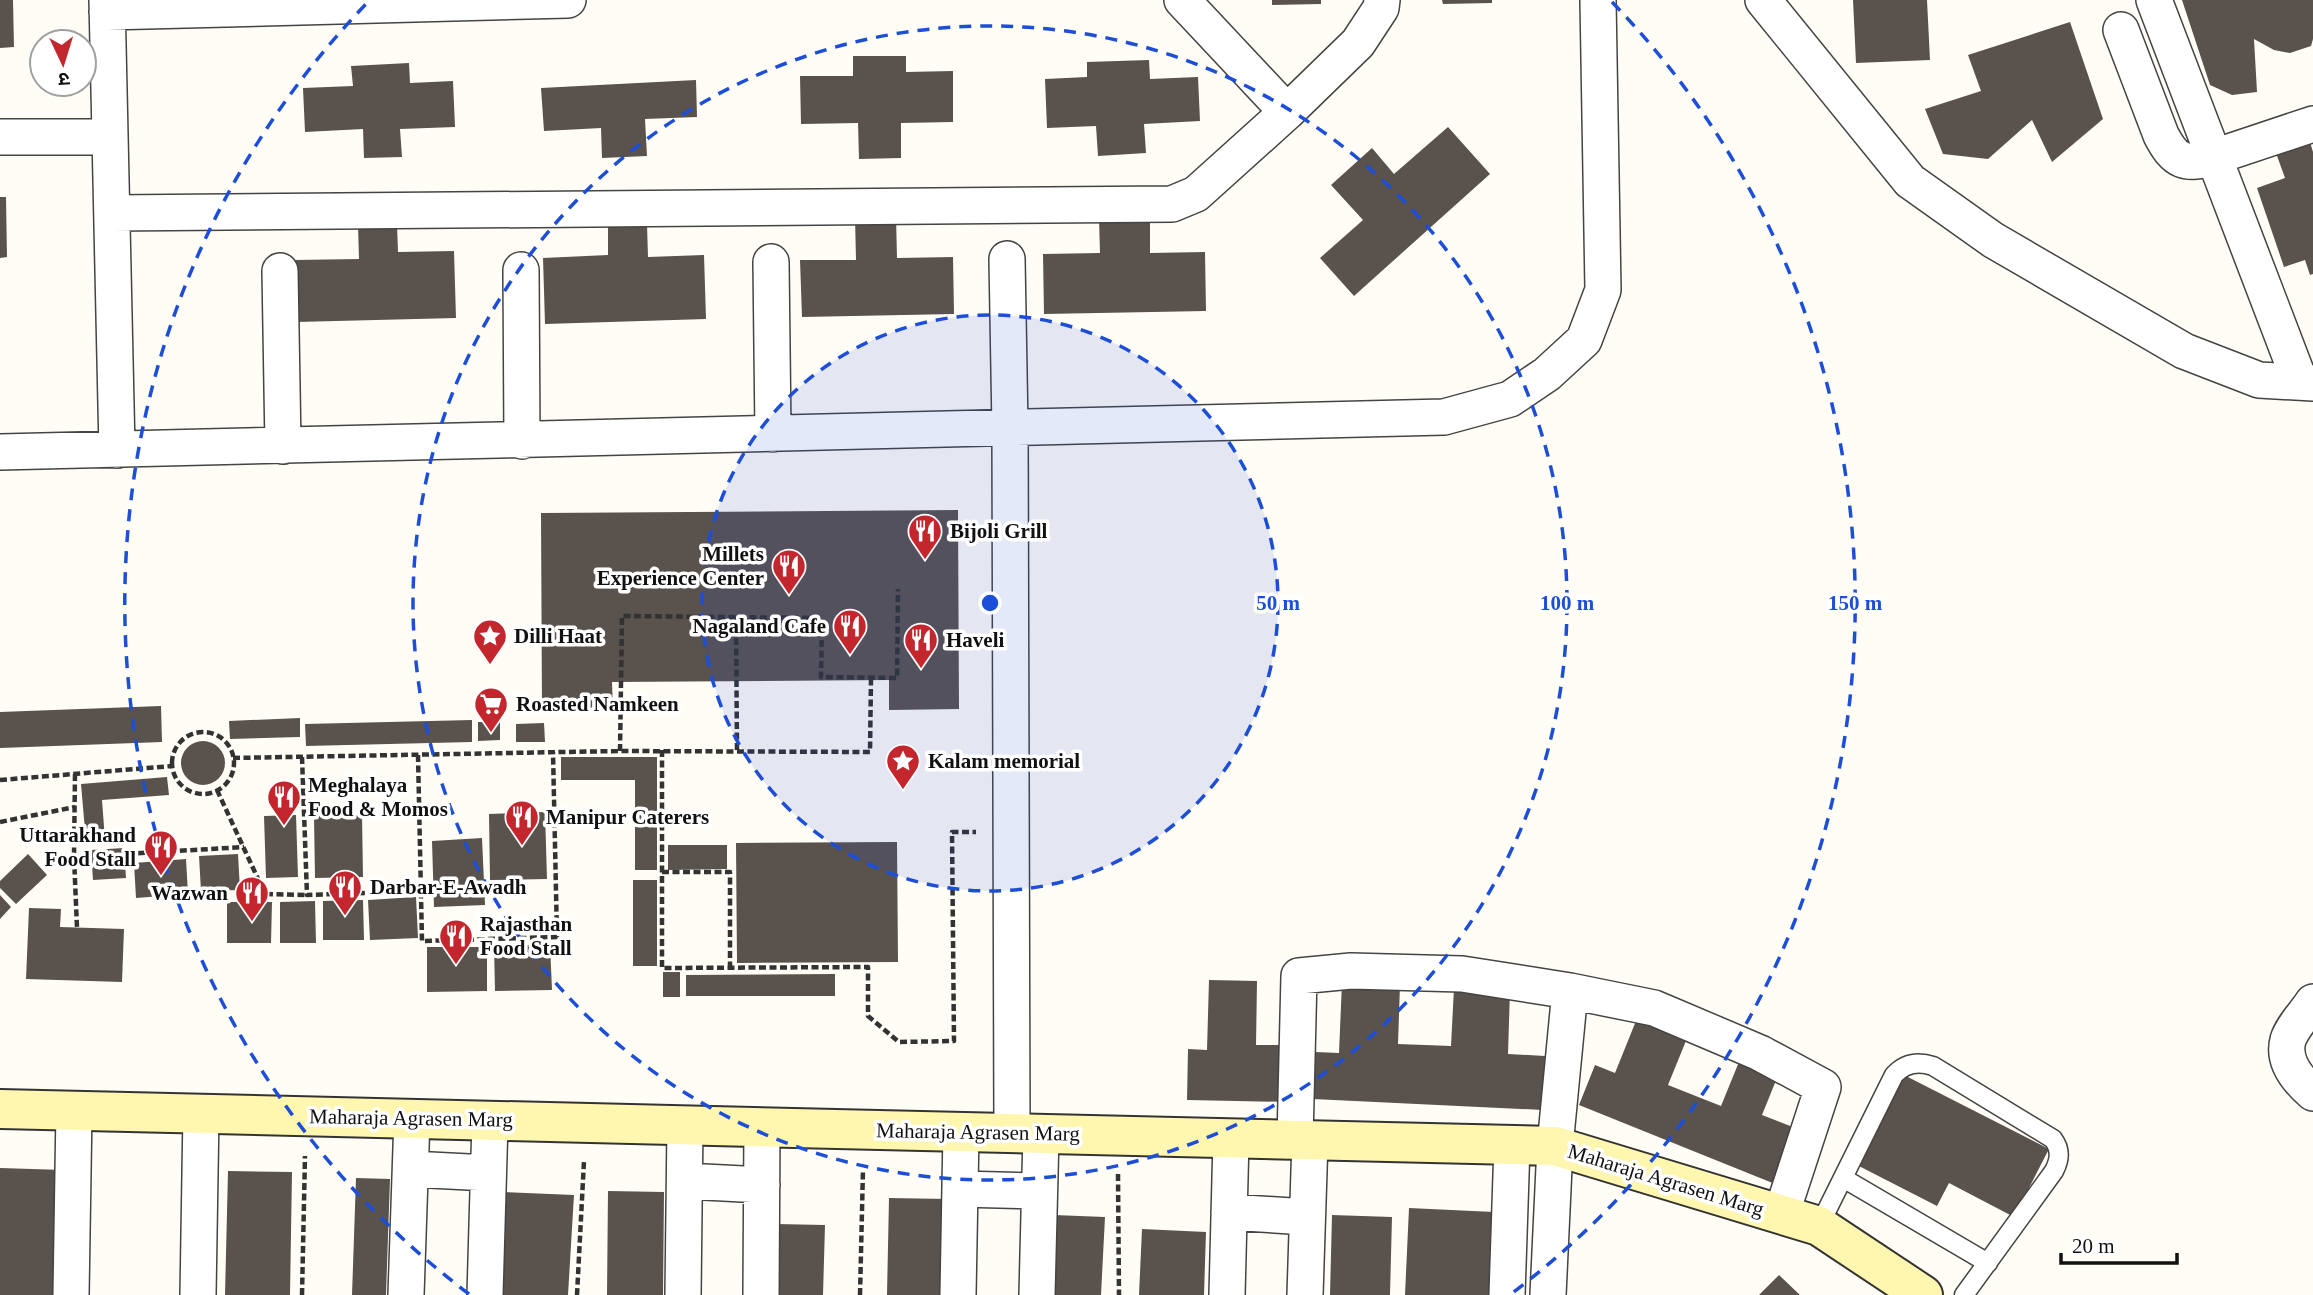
<svg xmlns="http://www.w3.org/2000/svg" width="2313" height="1295" font-family="'Times New Roman','Noto Sans Devanagari',serif">
<style>
.building{fill:#5a524d}
.lines{fill:none;stroke-linecap:round;stroke-linejoin:round}
.lane-casing{stroke:#444;stroke-width:21}
.street-casing{stroke:#444;stroke-width:38}
.secondary-casing{stroke:#333;stroke-width:42}
.path{stroke:#333;stroke-width:4.5;stroke-dasharray:7 3.5;stroke-linecap:butt}
.lane{stroke:#fff;stroke-width:18}
.street{stroke:#fff;stroke-width:35}
.secondary{stroke:#fff6b0;stroke-width:38}
.ring{fill:none;stroke:#1d4ed8;stroke-width:3.5;stroke-dasharray:12 9}
.labels{text-anchor:middle;stroke-width:7;stroke-linejoin:round;paint-order:stroke}
.poi-label{font-size:21px;font-weight:bold;fill:#111;stroke:#fff;text-anchor:start}
.street-label{font-size:21px;fill:#111;stroke:#fff}
.centre{fill:#1d4ed8;stroke:#fff;stroke-width:3.5}
.ring-label{font-size:21px;text-anchor:middle;font-weight:bold;fill:#1d4ed8;stroke:#fff;stroke-width:7;stroke-linejoin:round;paint-order:stroke}
</style>
<rect width="100%" height="100%" fill="#fffdf5"/>
<path class="building" d="M 0,0 L 13,0 L 14,47 L 0,48 Z
M 1272,0 L 1321,0 L 1321,4 L 1272,5 Z
M 1442,0 L 1492,0 L 1492,3 L 1443,4 Z
M 1853,0 L 1927,0 L 1930,60 L 1856,63 Z
M 2182,0 L 2313,0 L 2313,39 L 2311,46 L 2290,53 L 2274,50 L 2254,39 L 2257,92 L 2232,95 L 2210,85 Z
M 2070,22 L 2103,119 L 2052,162 L 2032,120 L 1988,159 L 1943,154 L 1925,109 L 1981,91 L 1968,55 Z
M 853,56 L 906,56 L 906,72 L 953,71 L 953,122 L 901,123 L 901,158 L 859,159 L 858,123 L 801,124 L 800,76 L 853,76 Z
M 1149,60 L 1150,79 L 1198,77 L 1200,121 L 1144,124 L 1146,153 L 1098,156 L 1096,126 L 1047,128 L 1045,79 L 1087,77 L 1087,62 Z
M 409,63 L 410,83 L 453,81 L 455,127 L 400,129 L 402,157 L 364,158 L 363,129 L 305,132 L 303,88 L 353,86 L 351,66 Z
M 696,80 L 697,117 L 645,119 L 647,156 L 602,158 L 601,128 L 544,131 L 541,88 Z
M 1448,127 L 1490,174 L 1354,296 L 1320,258 L 1363,220 L 1331,185 L 1372,148 L 1394,174 Z
M 2310,142 L 2313,152 L 2313,274 L 2310,275 L 2305,260 L 2284,267 L 2257,188 L 2285,178 L 2276,153 Z
M 0,197 L 6,197 L 7,257 L 0,258 Z
M 896,216 L 897,258 L 953,257 L 954,314 L 802,317 L 800,260 L 856,260 L 855,217 Z
M 1150,218 L 1150,253 L 1205,252 L 1206,311 L 1044,314 L 1043,254 L 1100,253 L 1099,219 Z
M 397,224 L 398,252 L 454,251 L 456,318 L 296,322 L 295,260 L 359,259 L 358,225 Z
M 647,225 L 648,257 L 704,255 L 706,319 L 545,324 L 543,258 L 608,255 L 608,226 Z
M 958,510 L 959,709 L 889,710 L 889,680 L 612,682 L 613,711 L 542,712 L 541,513 Z
M 161,706 L 162,742 L 0,748 L 0,712 Z
M 300,718 L 300,737 L 230,739 L 229,721 Z
M 472,720 L 472,742 L 306,746 L 305,724 Z
M 478,722 L 500,722 L 500,740 L 478,741 Z
M 544,723 L 545,742 L 516,742 L 516,724 Z
M181 763a22 22 0 1 1 44 0a22 22 0 1 1-44 0Z
M 561,757 L 657,757 L 657,870 L 635,870 L 635,780 L 561,780 Z
M 167,777 L 169,795 L 102,800 L 105,840 L 86,842 L 81,784 Z
M 545,812 L 547,879 L 490,880 L 489,814 Z
M 296,815 L 298,877 L 266,878 L 264,816 Z
M 362,815 L 363,877 L 315,878 L 314,816 Z
M 482,838 L 485,905 L 434,907 L 432,841 Z
M 897,842 L 898,962 L 737,963 L 736,843 Z
M 668,845 L 727,845 L 727,869 L 668,870 Z
M 124,848 L 126,878 L 93,880 L 91,850 Z
M 28,854 L 47,875 L 16,904 L 0,888 L 0,881 Z
M 238,854 L 240,890 L 201,891 L 199,856 Z
M 186,859 L 188,894 L 136,898 L 134,863 Z
M 633,880 L 657,880 L 657,966 L 633,966 Z
M 0,895 L 11,907 L 0,919 Z
M 416,897 L 418,938 L 370,940 L 368,900 Z
M 363,900 L 364,940 L 323,940 L 323,901 Z
M 315,901 L 316,943 L 280,943 L 280,902 Z
M 227,902 L 272,902 L 271,943 L 227,943 Z
M 29,908 L 61,909 L 60,927 L 124,929 L 122,982 L 26,979 Z
M 550,944 L 552,990 L 495,991 L 494,946 Z
M 427,947 L 487,947 L 487,991 L 427,992 Z
M 663,972 L 680,972 L 680,997 L 663,997 Z
M 835,974 L 835,996 L 686,996 L 686,975 Z
M 1209,980 L 1257,981 L 1256,1045 L 1290,1045 L 1290,1102 L 1187,1100 L 1188,1049 L 1207,1050 Z
M 1342,982 L 1400,985 L 1398,1044 L 1451,1046 L 1454,988 L 1510,990 L 1508,1054 L 1545,1056 L 1543,1110 L 1313,1099 L 1315,1052 L 1339,1053 Z
M 1640,1011 L 1690,1031 L 1668,1085 L 1721,1106 L 1743,1052 L 1781,1068 L 1762,1115 L 1803,1131 L 1780,1186 L 1579,1105 L 1595,1065 L 1615,1073 Z
M 1900,1073 L 2049,1149 L 2014,1217 L 1949,1183 L 1937,1206 L 1853,1163 Z
M 0,1168 L 64,1170 L 60,1295 L 0,1295 Z
M 228,1171 L 292,1172 L 290,1295 L 225,1295 Z
M 356,1178 L 390,1179 L 386,1295 L 352,1295 Z
M 608,1191 L 664,1192 L 663,1295 L 607,1295 Z
M 503,1192 L 574,1195 L 568,1295 L 498,1295 Z
M 889,1198 L 948,1199 L 946,1295 L 887,1295 Z
M 1409,1208 L 1494,1212 L 1490,1295 L 1405,1295 Z
M 1054,1215 L 1105,1217 L 1101,1295 L 1051,1295 Z
M 1332,1215 L 1392,1217 L 1390,1295 L 1330,1295 Z
M 776,1224 L 825,1225 L 823,1295 L 775,1295 Z
M 1142,1229 L 1206,1232 L 1204,1295 L 1139,1295 Z
M 1779,1275 L 1800,1295 L 1759,1295 Z"/>
<g class="lines">
<g class="lane-casing">
<path id="lane" d="M 1843,1178 L 1988,1263
M 1819,1226 L 1894,1075 C 1905,1063 1918,1061 1933,1066 L 2053,1139 C 2061,1150 2060,1159 2054,1171 L 1964,1295"/>
</g>
<g class="street-casing">
<path id="street" d="M 107,0 L 117,450
M 1182,0 L 1287,112
M 1763,0 L 1910,181 L 1993,240 L 2184,351 L 2259,380 L 2313,383
M 107,12 L 568,0
M 2121,30 L 2161,135 C 2175,162 2185,166 2214,157 L 2154,0
M 0,137 L 110,137
M 112,213 L 1172,204 L 1196,194 L 1287,112 L 1358,43 L 1381,8 L 1382,0
M 1007,259 L 1010,428 L 1012,1133
M 771,262 L 773,434
M 521,270 L 522,441
M 280,271 L 283,446
M 2300,382 L 2214,157 L 2313,124
M 0,452 L 1444,417 L 1510,399 L 1547,374 L 1584,340 L 1603,290 L 1598,0
M 1570,991 L 1654,1008 L 1760,1053 L 1823,1087 L 1781,1215
M 2313,1002 C 2306,1013 2292,1027 2288,1040 C 2282,1062 2298,1080 2313,1093
M 1295,1140 L 1299,976 L 1351,971 L 1462,974 L 1570,991 L 1555,1146 L 1548,1295
M 411,1169 L 488,1173
M 685,1181 L 762,1185
M 960,1189 L 1039,1191
M 1229,1212 L 1307,1217
M 71,1295 L 74,1110
M 198,1295 L 201,1113
M 406,1295 L 412,1118
M 485,1295 L 490,1121
M 683,1295 L 685,1125
M 761,1295 L 762,1127
M 958,1295 L 961,1132
M 1037,1295 L 1041,1134
M 1227,1295 L 1231,1139
M 1305,1295 L 1310,1140
M 1507,1295 L 1512,1145"/>
</g>
<g class="secondary-casing">
<path id="secondary" d="M 0,1109 L 1555,1146 L 1819,1226 L 1923,1295"/>
</g>
<path class="path" d="M 736,617 L 737,751
M172 763a31 31 0 1 1 62 0a31 31 0 1 1-62 0Z
M 662,750 L 662,968 L 868,967 L 868,1016 L 899,1042 L 954,1041 L 952,832 L 976,832
M 620,751 L 622,616 L 822,618 L 821,677 L 897,678 L 898,589
M 418,755 L 422,941 L 557,937 L 553,752
M 302,757 L 307,895 L 421,891
M 233,758 L 620,751 L 870,752 L 871,678
M 75,774 L 74,857 L 244,847
M 0,780 L 172,766
M 217,790 L 265,894 L 307,895
M 0,822 L 75,807
M 74,857 L 77,928
M 662,872 L 730,872 L 730,968
M 1118,1174 L 1119,1295
M 302,1295 L 305,1156
M 577,1295 L 584,1161
M 860,1295 L 863,1169"/>
<use href="#lane" class="lane"/>
<use href="#street" class="street"/>
<use href="#secondary" class="secondary"/>
</g>
<circle cx="990" cy="603" r="288" fill="#1d4ed8" fill-opacity=".12"/>
<g class="ring">
<circle cx="990" cy="603" r="288"/>
<circle cx="990" cy="603" r="577"/>
<path d="M469 1294A865 865 0 0 1 368 2M1612 2A865 865 0 0 1 1511 1294"/>
</g>
<defs>
<g id="restaurant-pin" transform="scale(1.75)"><path d="M0 17L-7.5 6A9.5 9.5 0 1 1 7.5 6Z" fill="#c4262e" stroke="#fff"/><path d="M-5-6h1v4h1v-4h1v4h1v-4h1v5L-1.5 .5V6h-2V.5L-5-1ZM5-6V6H3V1.5H1.5Q1.5-4 5-6Z" fill="#fff"/></g>
<g id="sight-pin" transform="scale(1.75)"><path d="M0 17L-7.5 6A9.5 9.5 0 1 1 7.5 6Z" fill="#c4262e" stroke="#fff"/><path d="M0-6L1.8-2.2L6-1.7L2.9 1.2L3.7 5.4L0 3.3L-3.7 5.4L-2.9 1.2L-6-1.7L-1.8-2.2Z" fill="#fff"/></g>
<g id="supermarket-pin" transform="scale(1.75)"><path d="M0 17L-7.5 6A9.5 9.5 0 1 1 7.5 6Z" fill="#c4262e" stroke="#fff"/><path d="M-6-5.5h2.5l.6 2H6L4.5 2H-2.5L-4.4-4H-6ZM-1.5 3.2a1.3 1.3 0 1 0 .1 0ZM3 3.2a1.3 1.3 0 1 0 .1 0Z" fill="#fff"/></g>
</defs>
<g fill-rule="evenodd">
<use href="#restaurant-pin" x="925" y="531"/>
<use href="#restaurant-pin" x="789" y="566"/>
<use href="#restaurant-pin" x="850" y="626"/>
<use href="#sight-pin" x="490" y="636"/>
<use href="#restaurant-pin" x="921" y="640"/>
<use href="#supermarket-pin" x="491" y="704"/>
<use href="#sight-pin" x="903" y="761"/>
<use href="#restaurant-pin" x="284" y="797"/>
<use href="#restaurant-pin" x="522" y="817"/>
<use href="#restaurant-pin" x="161" y="847"/>
<use href="#restaurant-pin" x="345" y="887"/>
<use href="#restaurant-pin" x="252" y="893"/>
<use href="#restaurant-pin" x="456" y="936"/>
</g>
<g class="labels">
<g class="poi-label">
<text x="950" y="538">Bijoli Grill</text>
<text x="764" y="561" text-anchor="end">Millets<tspan x="764" dy="24">Experience Center</tspan></text>
<text x="826" y="633" text-anchor="end">Nagaland Cafe</text>
<text x="514" y="643">Dilli Haat</text>
<text x="946" y="647">Haveli</text>
<text x="516" y="711">Roasted Namkeen</text>
<text x="928" y="768">Kalam memorial</text>
<text x="308" y="792">Meghalaya<tspan x="308" dy="24">Food &amp; Momos</tspan></text>
<text x="546" y="824">Manipur Caterers</text>
<text x="136" y="842" text-anchor="end">Uttarakhand<tspan x="136" dy="24">Food Stall</tspan></text>
<text x="370" y="894">Darbar-E-Awadh</text>
<text x="228" y="900" text-anchor="end">Wazwan</text>
<text x="480" y="931">Rajasthan<tspan x="480" dy="24">Food Stall</tspan></text>
</g>
<g class="street-label">
<text transform="translate(411 1118) rotate(1)" y="7">Maharaja Agrasen Marg</text>
<text transform="translate(978 1132) rotate(1)" y="7">Maharaja Agrasen Marg</text>
<text transform="translate(1666 1180) rotate(17)" y="7">Maharaja Agrasen Marg</text>
</g>
</g>
<circle cx="990" cy="603" r="10" class="centre"/>
<g class="ring-label">
<text x="1278" y="610">50 m</text>
<text x="1567" y="610">100 m</text>
<text x="1855" y="610">150 m</text>
</g>
<g transform="translate(63 63) rotate(176)"><circle r="33" fill="#ffffff" stroke="#a0a0a0" stroke-width="2"/>
<path d="M0-5L12 26L0 18L-12 26Z" fill="#c4262e"/>
<text y="-10" font-size="19" font-weight="bold" text-anchor="middle" fill="#111111">उ</text>
</g>
<path d="M2061 1253v10h116v-10" fill="none" stroke="#111111" stroke-width="3.5"/>
<text x="2072" y="1253" font-size="21" fill="#111111" stroke="#ffffff" stroke-width="5" paint-order="stroke">20 m</text>
</svg>
